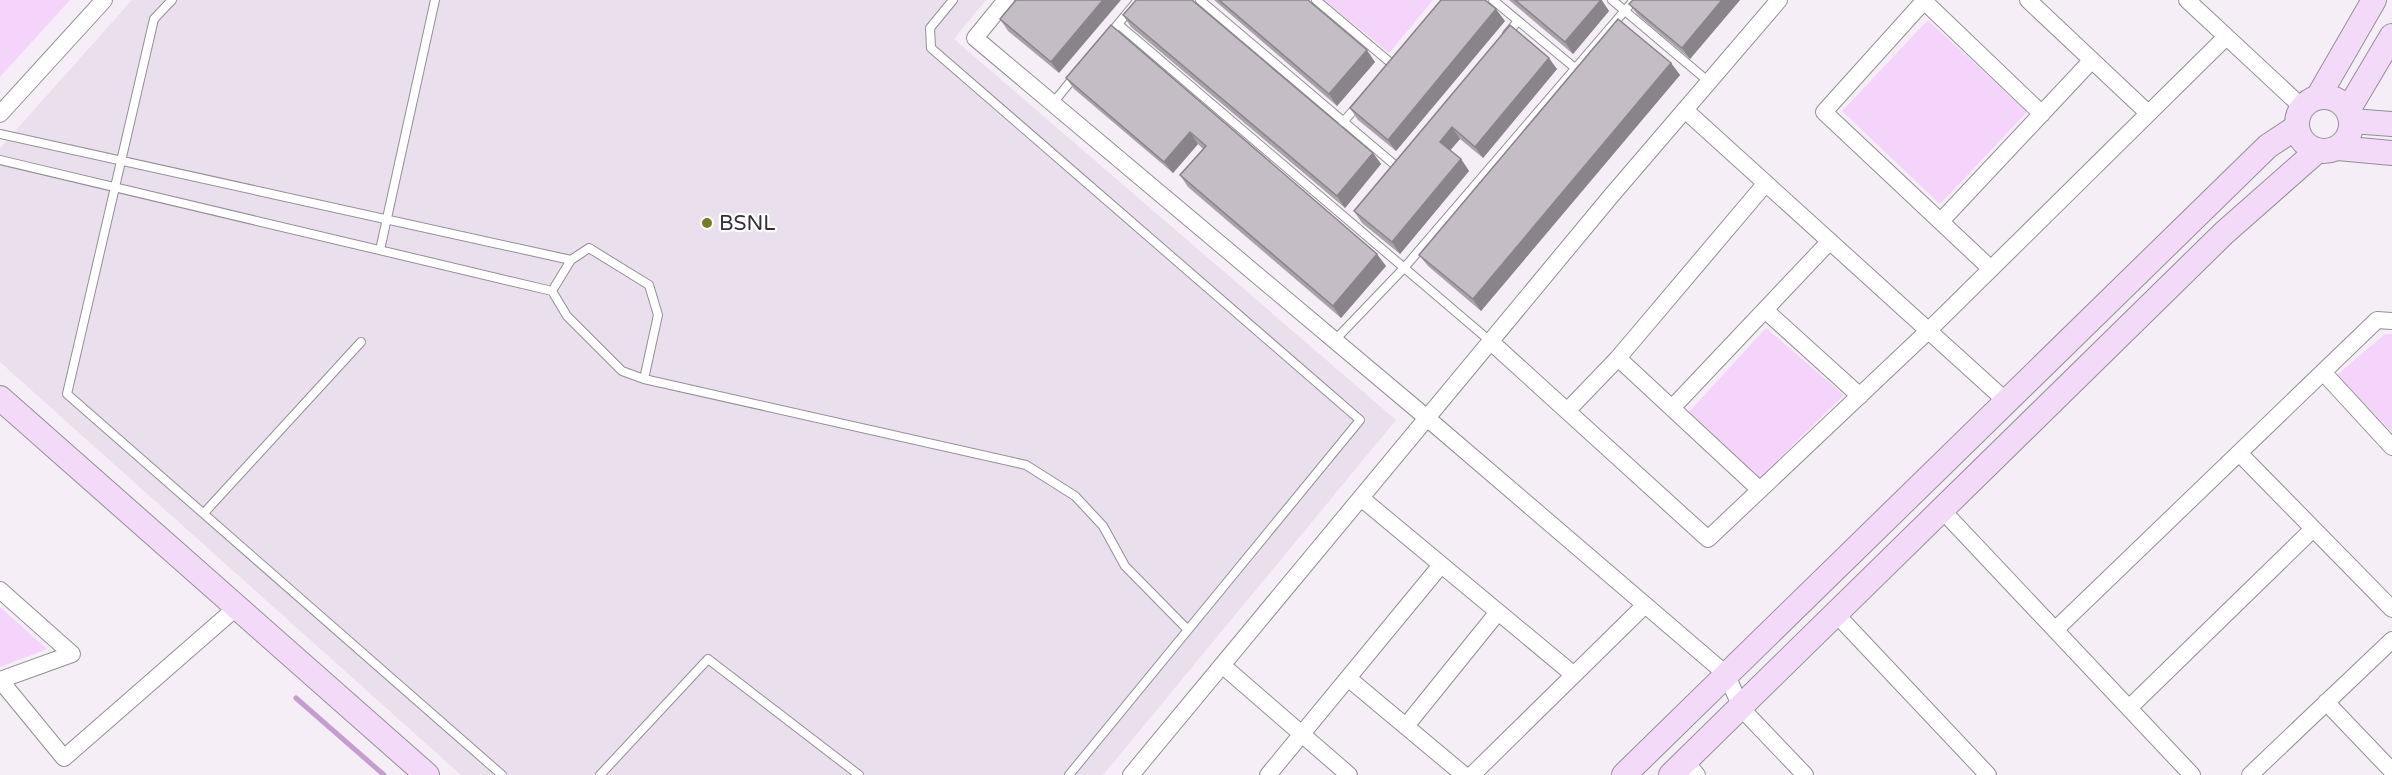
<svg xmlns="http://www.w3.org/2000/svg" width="2392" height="775" font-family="'Varela Round',sans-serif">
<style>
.built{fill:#eadfed}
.green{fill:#f4d4fb}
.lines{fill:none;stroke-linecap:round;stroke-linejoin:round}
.stream{stroke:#c69dcf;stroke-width:5}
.lane-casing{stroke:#948f96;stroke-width:10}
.street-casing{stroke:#948f96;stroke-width:18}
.secondary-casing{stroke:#948f96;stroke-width:26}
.lane{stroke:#fff;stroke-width:8}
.street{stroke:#fff;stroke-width:16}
.secondary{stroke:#f3daf8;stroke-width:24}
.wall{fill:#a9a3a9}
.shaded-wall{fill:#89848a}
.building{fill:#c4bdc5;stroke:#89848a;stroke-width:1.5}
.poi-dot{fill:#7a7b23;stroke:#fefefe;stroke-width:2}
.labels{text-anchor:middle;stroke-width:4.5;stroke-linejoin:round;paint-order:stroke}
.poi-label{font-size:21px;fill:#323033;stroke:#fefefe;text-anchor:start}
</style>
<rect width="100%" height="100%" fill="#f5eef6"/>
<path class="built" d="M 132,0 L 986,0 L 954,39 L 1396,420 L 1103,775 L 461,775 L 0,362 L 0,148 Z"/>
<path class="green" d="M 0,0 L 70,0 L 0,77 Z
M 1324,0 L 1433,0 L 1389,53 Z
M 1928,20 L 2027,112 L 1940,204 L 1842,111 Z
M 1766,328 L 1844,395 L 1759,478 L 1689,412 Z
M 2385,334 L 2392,334 L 2392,432 L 2337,375 Z
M 0,607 L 47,649 L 0,667 Z"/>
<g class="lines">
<path class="stream" d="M 296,698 L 384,775"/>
<g class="lane-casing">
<path id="lane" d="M 172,0 L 154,19 L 67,394 L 502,775
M 953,0 L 930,28 L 931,48 L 1360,420 L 1069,775
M 1200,0 L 1396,166
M 1316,0 L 1392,64
M 1493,0 L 1575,68
M 1612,0 L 1709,82
M 1118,24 L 1490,341
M 1114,29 L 1138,0
M 1507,34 L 1518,21
M 1053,103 L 1075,76
M 1343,122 L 1359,104
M 0,134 L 571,260
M 0,160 L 552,291
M 589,248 L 649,285 L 658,315 L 644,379 L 622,371 L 567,316 L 552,291 L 571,260 Z
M 380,250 L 435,0
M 1335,340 L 1404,268 L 1634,0
M 644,379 L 1026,465 L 1075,496 L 1103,526 L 1125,566 L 1188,630
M 204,513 L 361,342
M 600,775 L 708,659 L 859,775"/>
</g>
<g class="street-casing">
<path id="street" d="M 1006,0 L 975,38 L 1427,418 L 1727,675 L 1741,708 L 1805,775
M 1925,0 L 1824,112 L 1991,269
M 2028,0 L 2148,113
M 2187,0 L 2302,107
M 1924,1 L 2042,114
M 1685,110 L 2006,401
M 0,114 L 104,0
M 1941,221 L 2092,60
M 1765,310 L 1860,396
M 1490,341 L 1708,539 L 1928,331 L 2226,37
M 1618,358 L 1760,490
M 2323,372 L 2392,447
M 1672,408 L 1830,241
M 1567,411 L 1618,358 L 1766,183
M 2239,453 L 2392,609
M 1361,498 L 1574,675
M 1942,510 L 2192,775
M 0,590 L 72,654 L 0,680
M 1836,614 L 1988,775
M 2055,630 L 2377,320 L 2392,321
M 1222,665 L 1349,775
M 1348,678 L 1464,775
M 0,680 L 64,758 L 237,607
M 2326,702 L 2392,771
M 2129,708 L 2313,529
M 1406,726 L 1498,612
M 1685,761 L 1697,775
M 1131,775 L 1611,196 L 1779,0
M 1268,775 L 1441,565
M 1472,775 L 1645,605
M 2250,775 L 2392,640"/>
</g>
<g class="secondary-casing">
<path id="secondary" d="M2297 124a27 27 0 1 1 54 0a27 27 0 1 1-54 0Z
M 2318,97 L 2374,0
M 2348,110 L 2392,36
M 2352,121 L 2392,124
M 2338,148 L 2392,153
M 0,398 L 427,775
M 1624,775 L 2268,146 L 2297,127
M 1671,775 L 2224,233 L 2317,151"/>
</g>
<use href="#lane" class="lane"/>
<use href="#street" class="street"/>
<use href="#secondary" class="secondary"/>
</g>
<path class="wall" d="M 1016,0 L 1059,73 L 1008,31 L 1000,19 Z
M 1214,0 L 1308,0 L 1375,62 L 1337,106 Z
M 1509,0 L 1602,0 L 1609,11 L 1573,54 Z
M 1633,0 L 1740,0 L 1690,59 L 1638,15 L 1629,4 Z
M 1123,15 L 1373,153 L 1381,164 L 1345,208 L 1131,27 Z
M 1505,21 L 1396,151 L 1358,120 L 1350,108 Z
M 1111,25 L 1386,266 L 1341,318 L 1188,187 L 1180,175 L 1203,149 L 1198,144 L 1173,173 L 1074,89 L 1066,78 Z
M 1510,25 L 1557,69 L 1483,158 L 1460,139 L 1450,150 L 1461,159 L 1469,171 L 1400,254 L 1362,223 L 1354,211 Z
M 1671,63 L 1680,75 L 1481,311 L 1428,266 L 1419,255 Z"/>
<path class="shaded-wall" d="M 1103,0 L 1121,0 L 1059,73 L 1051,62 Z
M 1601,0 L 1609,11 L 1573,54 L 1565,42 Z
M 1722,0 L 1740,0 L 1690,59 L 1682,48 Z
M 1496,9 L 1505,21 L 1396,151 L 1388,140 Z
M 1367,50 L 1375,62 L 1337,106 L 1329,94 Z
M 1549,58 L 1557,69 L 1483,158 L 1475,147 Z
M 1671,63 L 1680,75 L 1481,311 L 1473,299 Z
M 1452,127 L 1460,139 L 1448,153 L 1440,142 Z
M 1190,132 L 1198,144 L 1173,173 L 1164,162 Z
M 1373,153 L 1381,164 L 1345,208 L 1337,196 Z
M 1461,159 L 1469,171 L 1400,254 L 1392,242 Z
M 1377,254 L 1386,266 L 1341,318 L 1333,306 Z"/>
<path class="building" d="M 1016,0 L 1103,0 L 1051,62 L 1000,19 Z
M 1136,0 L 1192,0 L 1373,153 L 1337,196 L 1123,15 Z
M 1219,0 L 1308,0 L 1367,50 L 1329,94 Z
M 1441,0 L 1485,0 L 1496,9 L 1388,140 L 1350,108 Z
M 1515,0 L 1601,0 L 1565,42 Z
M 1633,0 L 1722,0 L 1682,48 L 1629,4 Z
M 1618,19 L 1671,63 L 1473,299 L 1419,255 Z
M 1111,25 L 1377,254 L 1333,306 L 1180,175 L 1206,146 L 1190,132 L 1164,162 L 1066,78 Z
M 1510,25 L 1549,58 L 1475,147 L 1452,127 L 1440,142 L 1461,159 L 1392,242 L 1354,211 Z"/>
<circle class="poi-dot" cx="707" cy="223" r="6"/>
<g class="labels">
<g class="poi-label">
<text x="719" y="230">BSNL</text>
</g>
</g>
</svg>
